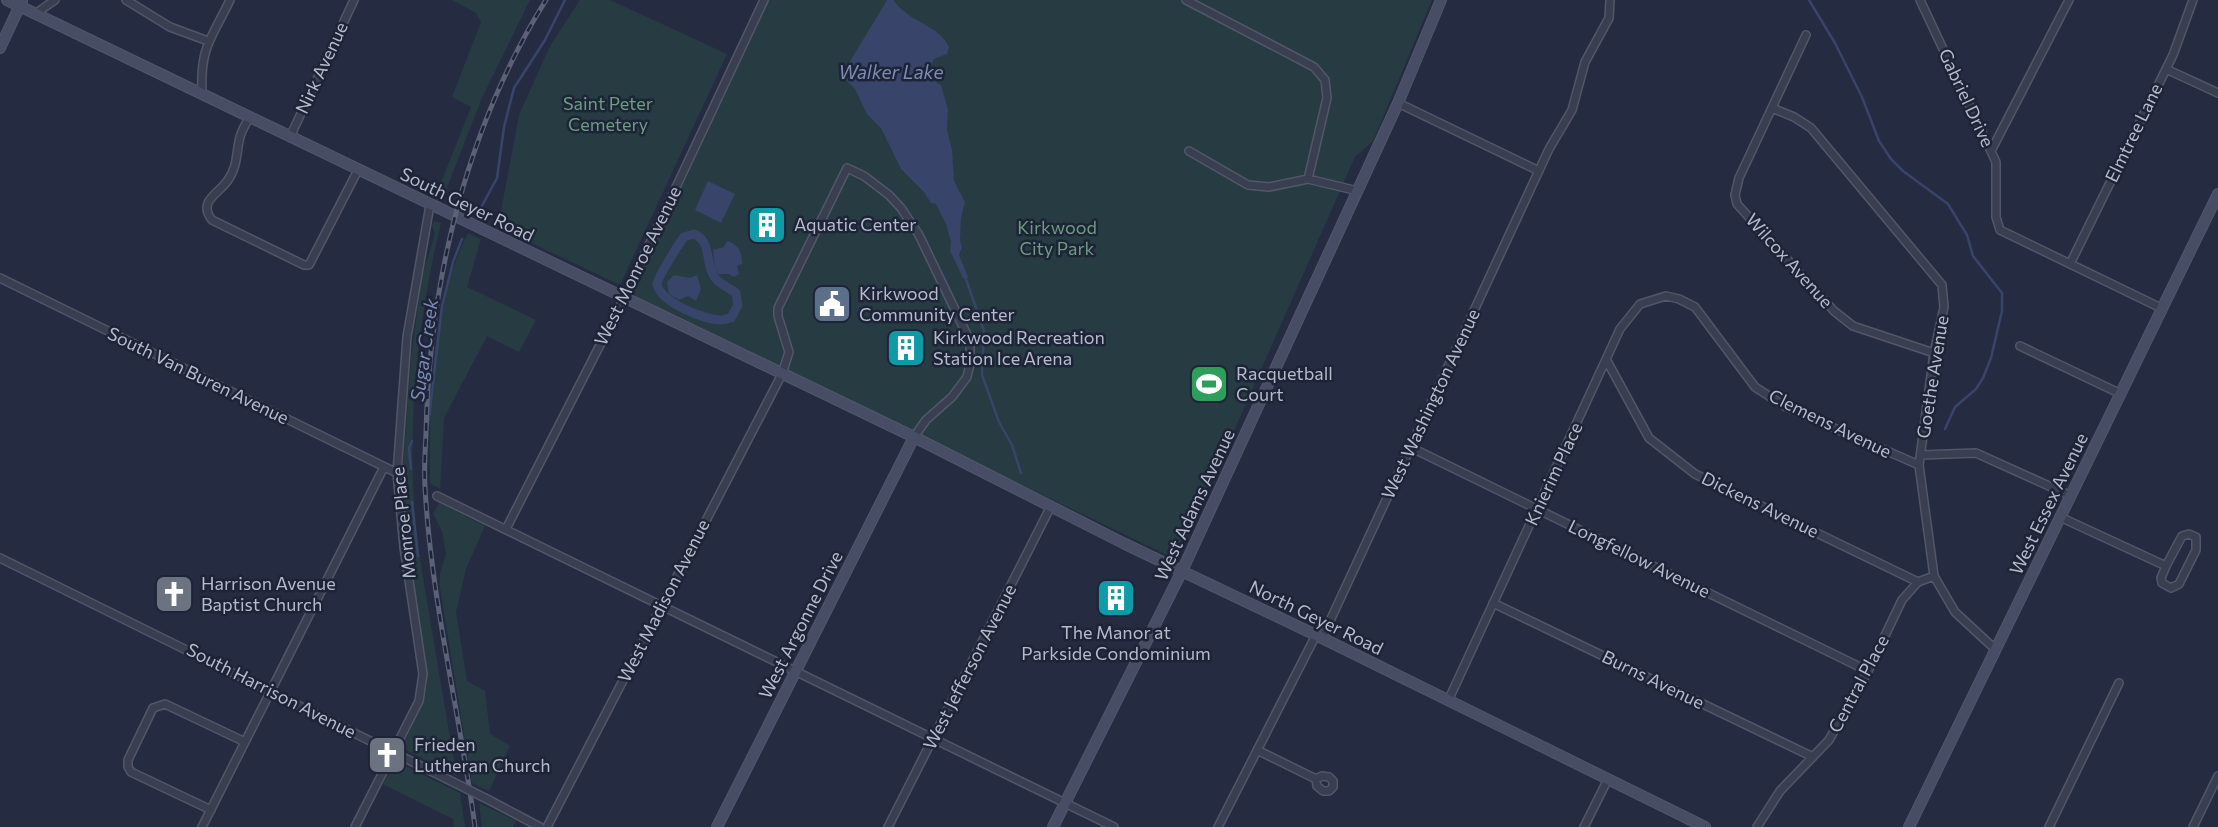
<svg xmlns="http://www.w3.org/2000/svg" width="2218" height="827" font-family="Commissioner,sans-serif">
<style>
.green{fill:#273b43}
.water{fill:#38446a}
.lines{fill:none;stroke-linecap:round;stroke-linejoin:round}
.stream{stroke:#38446a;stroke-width:2.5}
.canal{stroke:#38446a;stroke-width:9}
.street-casing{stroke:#515769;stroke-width:10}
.secondary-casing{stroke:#515769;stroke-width:12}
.street{stroke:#393f51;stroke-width:7}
.secondary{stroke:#474d65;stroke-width:10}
.rail-casing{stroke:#5b6278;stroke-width:5}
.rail{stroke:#1e2437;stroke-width:2.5;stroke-dasharray:8;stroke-linecap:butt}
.street-bridge-casing{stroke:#515769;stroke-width:10;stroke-linecap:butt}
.street-bridge{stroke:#393f51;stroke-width:7}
.labels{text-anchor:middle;stroke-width:5;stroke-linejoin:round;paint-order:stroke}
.street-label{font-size:18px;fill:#b6bbcc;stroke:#1e2437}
.park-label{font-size:18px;fill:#6c9d7f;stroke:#1e2437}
.poi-label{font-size:18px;fill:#b6bbcc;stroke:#1e2437;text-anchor:start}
.water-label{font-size:19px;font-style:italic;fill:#7c8bb4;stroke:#1e2437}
</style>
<rect width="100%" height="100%" fill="#252c42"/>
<path class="green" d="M 452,0 L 530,0 L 481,100 L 441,203 L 434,200 L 471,107 L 452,97 L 481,22 L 476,13 Z
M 580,0 L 610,0 L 727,54 L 620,285 L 496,226 L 501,211 L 519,115 L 550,46 Z
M 769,0 L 1432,0 L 1373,141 L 1355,157 L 1179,555 L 1169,556 L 636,298 L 634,290 Z
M 434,221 L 441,223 C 419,314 408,408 414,502 C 416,540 423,576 429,613 C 438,667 447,721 457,776 L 402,748 L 422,705 L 427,686 L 407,531 L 403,467 L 411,358 L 422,276 L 435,234 L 432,226 Z
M 468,233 L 481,239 L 467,287 L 536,320 L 519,352 L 487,336 L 444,418 L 440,489 L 430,483 C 430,399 429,309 468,233 Z
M 439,503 L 485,526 L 466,569 L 456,612 L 467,681 L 485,691 L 490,734 L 510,746 L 489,791 L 472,783 L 440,588 L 440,573 L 446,555 L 442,531 L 433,514 Z
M 397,762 L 460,793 L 465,827 L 454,827 L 453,819 L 383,784 L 394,764 Z
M 479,803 L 516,821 L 513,827 L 482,827 Z"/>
<path class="water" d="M 887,0 L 893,0 C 897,4 900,9 905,12 C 919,24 940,28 949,47 L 947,54 L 934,59 L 930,68 L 933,80 L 941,85 L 948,110 L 947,130 L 952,150 L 954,181 L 965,202 L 961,218 L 960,240 L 962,247 L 959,255 L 968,277 L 966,279 L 963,278 L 950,251 L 951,242 L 946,224 L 936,204 L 931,203 L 924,192 L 901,169 L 881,128 L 867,114 L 855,89 L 845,79 L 846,68 Z
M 708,181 L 735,194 L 721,223 L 695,210 Z
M 727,241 C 739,245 742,252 742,264 L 737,266 L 739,274 L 734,277 L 729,274 L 718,274 L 715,268 L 713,250 L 724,247 Z
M 674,275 L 690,278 L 697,275 L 701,289 L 696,301 L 688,296 L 679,300 L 669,294 L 667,282 Z"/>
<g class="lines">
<path class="stream" d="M 1809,0 L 1835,43 L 1862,97 L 1879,141 L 1891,159 L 1903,171 L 1948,204 L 1967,235 L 1973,256 L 2002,293 L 2002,311 L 1991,358 L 1983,378 L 1976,389 L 1955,407 L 1945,429
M 477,215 L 497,178 L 504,127 L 514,88 L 545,40 L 565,0
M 966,279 L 984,331 L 982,375 L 999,422 L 1012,445 L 1021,473
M 428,426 L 442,306 L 453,262 L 462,239
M 411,469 L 409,448 L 412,441
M 412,502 L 418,556"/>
<path class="canal" d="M 694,234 C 713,242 704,265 716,279 C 721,285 730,288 736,293 L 738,305 L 731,318 C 730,318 722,320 721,320 C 704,320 660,302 657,284 C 657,279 679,243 684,237 Z"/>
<g class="street-casing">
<path id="street" d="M 126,0 L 170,27 L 208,41
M 1186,0 L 1314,67 L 1325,80 L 1327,98 L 1308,179
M 1920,0 L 1996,162 L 1996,217 L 2000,230 L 2161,308
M 35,14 L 55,0
M 1806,35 L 1739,178 L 1735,195 L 1737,204 L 1834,311 L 1853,326 L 1934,353
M 2166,69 L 2218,93
M 202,94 C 200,46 211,40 230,0
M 1398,103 L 1539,171
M 1772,108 L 1794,117 L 1811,128 L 1942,285 L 1944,307 L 1934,353 L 1919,465 L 1934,576 L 1955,612 L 1996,650
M 250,117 C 246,123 242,130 240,137 C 236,152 238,166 228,180 C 219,194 197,201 212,220 L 304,265 L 309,265 L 358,170
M 290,137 L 354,0
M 1189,151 L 1248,185 L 1269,187 L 1308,179 L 1358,191
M 1991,151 L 2069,0
M 2070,264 L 2173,55 L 2193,0
M 0,278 L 397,473
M 2020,346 L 2121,394
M 1607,361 L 1649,438 L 1695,474 L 1918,582
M 1410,447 L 1868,671
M 1921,455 L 1976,453 L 2071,496
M 437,496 L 1114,827
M 2060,517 L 2166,566 L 2161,578 L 2162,583 L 2171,588 L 2179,584 L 2196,550 L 2196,537 L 2189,534 L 2182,536 L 2166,566
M 506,529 L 624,298 L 764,0
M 0,558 L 435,773
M 1493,603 L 1813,757
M 1322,638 L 1549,149 L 1572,110 L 1585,62 L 1609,18 L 1610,0
M 1448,701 L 1620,329 L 1640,304 L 1666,296 L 1679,299 L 1695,307 L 1755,387 L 1786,407 L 1919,465
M 1257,750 L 1316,779 L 1317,786 L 1323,791 L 1329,791 L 1333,787 L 1333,781 L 1329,777 L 1322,776 L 1316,779
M 489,800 L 540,827
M 211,810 L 131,772 L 128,767 L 128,760 L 153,708 L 165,704 L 245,742
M 202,827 L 384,467
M 355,827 L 419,701 L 423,674 L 404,547 L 397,473 L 407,337 L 430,205
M 547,827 L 782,374 L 789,352 L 778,316 L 778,308 L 847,168 L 864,176 L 889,195 L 901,208 L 919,235 L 970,341 L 970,364 L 967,377 L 952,397 L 926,420 L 914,437
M 888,827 L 1051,506
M 1218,827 L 1316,635
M 1584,827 L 1608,779
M 1757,827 L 1780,791 L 1829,740 L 1868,671 L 1902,600 L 1918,582 L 1934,576
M 2049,827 L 2119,683
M 2193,827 L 2218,776"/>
</g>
<g class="secondary-casing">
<path id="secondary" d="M 7,0 L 914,437 L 1125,544 L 1322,638 L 1705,827
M 0,48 L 22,1
M 717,827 L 914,437
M 1053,827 L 1182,571 L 1398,103 L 1441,0
M 1909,827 L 2218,194"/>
</g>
<use href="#street" class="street"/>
<use href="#secondary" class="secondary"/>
<g class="rail-casing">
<path id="rail" d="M 475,827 C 460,713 431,601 425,487 C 424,469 425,451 426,434 C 429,283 466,128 546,0"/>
</g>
<use href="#rail" class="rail"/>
<g class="street-bridge-casing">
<path id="street-bridge" d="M 435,773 L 489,800"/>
</g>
<use href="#street-bridge" class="street-bridge"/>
</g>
<defs>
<g id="building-square" transform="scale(2.0125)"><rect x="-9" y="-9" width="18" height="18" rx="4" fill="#0f9aa8" stroke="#1e2437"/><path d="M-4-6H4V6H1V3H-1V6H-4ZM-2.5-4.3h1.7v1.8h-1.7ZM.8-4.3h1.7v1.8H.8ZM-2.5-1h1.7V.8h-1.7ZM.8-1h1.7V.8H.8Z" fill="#fff"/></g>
<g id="civic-square" transform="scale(2.0125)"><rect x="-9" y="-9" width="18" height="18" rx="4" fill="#5c6f8a" stroke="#1e2437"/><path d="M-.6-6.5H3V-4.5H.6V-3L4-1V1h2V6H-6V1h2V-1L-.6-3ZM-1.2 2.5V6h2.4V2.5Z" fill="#fff"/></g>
<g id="stadium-square" transform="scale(2.0125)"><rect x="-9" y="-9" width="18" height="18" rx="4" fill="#2e9e5b" stroke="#1e2437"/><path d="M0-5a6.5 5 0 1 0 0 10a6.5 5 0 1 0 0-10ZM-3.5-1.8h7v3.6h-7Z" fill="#fff"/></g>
<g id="church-square" transform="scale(2.0125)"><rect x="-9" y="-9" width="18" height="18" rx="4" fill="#6b7280" stroke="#1e2437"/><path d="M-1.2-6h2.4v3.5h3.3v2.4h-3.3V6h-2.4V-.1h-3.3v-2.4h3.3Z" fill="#fff"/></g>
</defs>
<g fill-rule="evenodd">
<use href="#building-square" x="767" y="225"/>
<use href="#civic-square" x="832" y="304"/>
<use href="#building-square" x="906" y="348"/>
<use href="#stadium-square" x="1209" y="384"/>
<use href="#church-square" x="174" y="594"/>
<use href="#building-square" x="1116" y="598"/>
<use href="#church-square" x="387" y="755"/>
</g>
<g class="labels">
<g class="street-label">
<text transform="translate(322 68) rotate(-65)" y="6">Nirk Avenue</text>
<text transform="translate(1966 98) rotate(65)" y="6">Gabriel Drive</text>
<text transform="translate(2134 133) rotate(-64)" y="6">Elmtree Lane</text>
<text transform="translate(467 205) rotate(26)" y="6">South Geyer Road</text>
<text transform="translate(1789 261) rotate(48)" y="6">Wilcox Avenue</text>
<text transform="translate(638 266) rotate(-64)" y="6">West Monroe Avenue</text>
<text transform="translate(198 376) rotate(26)" y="6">South Van Buren Avenue</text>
<text transform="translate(1933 377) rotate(-81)" y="6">Goethe Avenue</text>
<text transform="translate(1431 404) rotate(-65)" y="6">West Washington Avenue</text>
<text transform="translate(1830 424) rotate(26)" y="6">Clemens Avenue</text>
<text transform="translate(1554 474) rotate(-65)" y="6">Knierim Place</text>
<text transform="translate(2049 504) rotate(-64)" y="6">West Essex Avenue</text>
<text transform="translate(1195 505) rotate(-65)" y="6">West Adams Avenue</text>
<text transform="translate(1760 505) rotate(26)" y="6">Dickens Avenue</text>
<text transform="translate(404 523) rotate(-96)" y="6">Monroe Place</text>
<text transform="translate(1639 559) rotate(26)" y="6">Longfellow Avenue</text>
<text transform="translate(664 601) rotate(-63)" y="6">West Madison Avenue</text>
<text transform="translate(1316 618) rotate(26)" y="6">North Geyer Road</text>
<text transform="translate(801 625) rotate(-63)" y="6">West Argonne Drive</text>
<text transform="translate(970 667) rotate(-63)" y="6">West Jefferson Avenue</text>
<text transform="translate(1653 680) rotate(26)" y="6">Burns Avenue</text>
<text transform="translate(1859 684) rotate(-62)" y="6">Central Place</text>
<text transform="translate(271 691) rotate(27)" y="6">South Harrison Avenue</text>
</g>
<g class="park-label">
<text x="608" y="110">Saint Peter<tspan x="608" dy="21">Cemetery</tspan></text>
<text x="1057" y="234">Kirkwood<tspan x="1057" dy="21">City Park</tspan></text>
</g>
<g class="poi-label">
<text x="794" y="231">Aquatic Center</text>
<text x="859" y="300">Kirkwood<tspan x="859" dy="21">Community Center</tspan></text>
<text x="933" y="344">Kirkwood Recreation<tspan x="933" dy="21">Station Ice Arena</tspan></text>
<text x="1236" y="380">Racquetball<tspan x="1236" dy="21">Court</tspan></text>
<text x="201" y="590">Harrison Avenue<tspan x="201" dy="21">Baptist Church</tspan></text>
<text x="1116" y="639" text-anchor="middle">The Manor at<tspan x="1116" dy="21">Parkside Condominium</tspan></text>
<text x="414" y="751">Frieden<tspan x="414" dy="21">Lutheran Church</tspan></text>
</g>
<g class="water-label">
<text x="891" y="79">Walker Lake</text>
<text transform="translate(424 350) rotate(-82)" y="7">Sugar Creek</text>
</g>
</g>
</svg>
